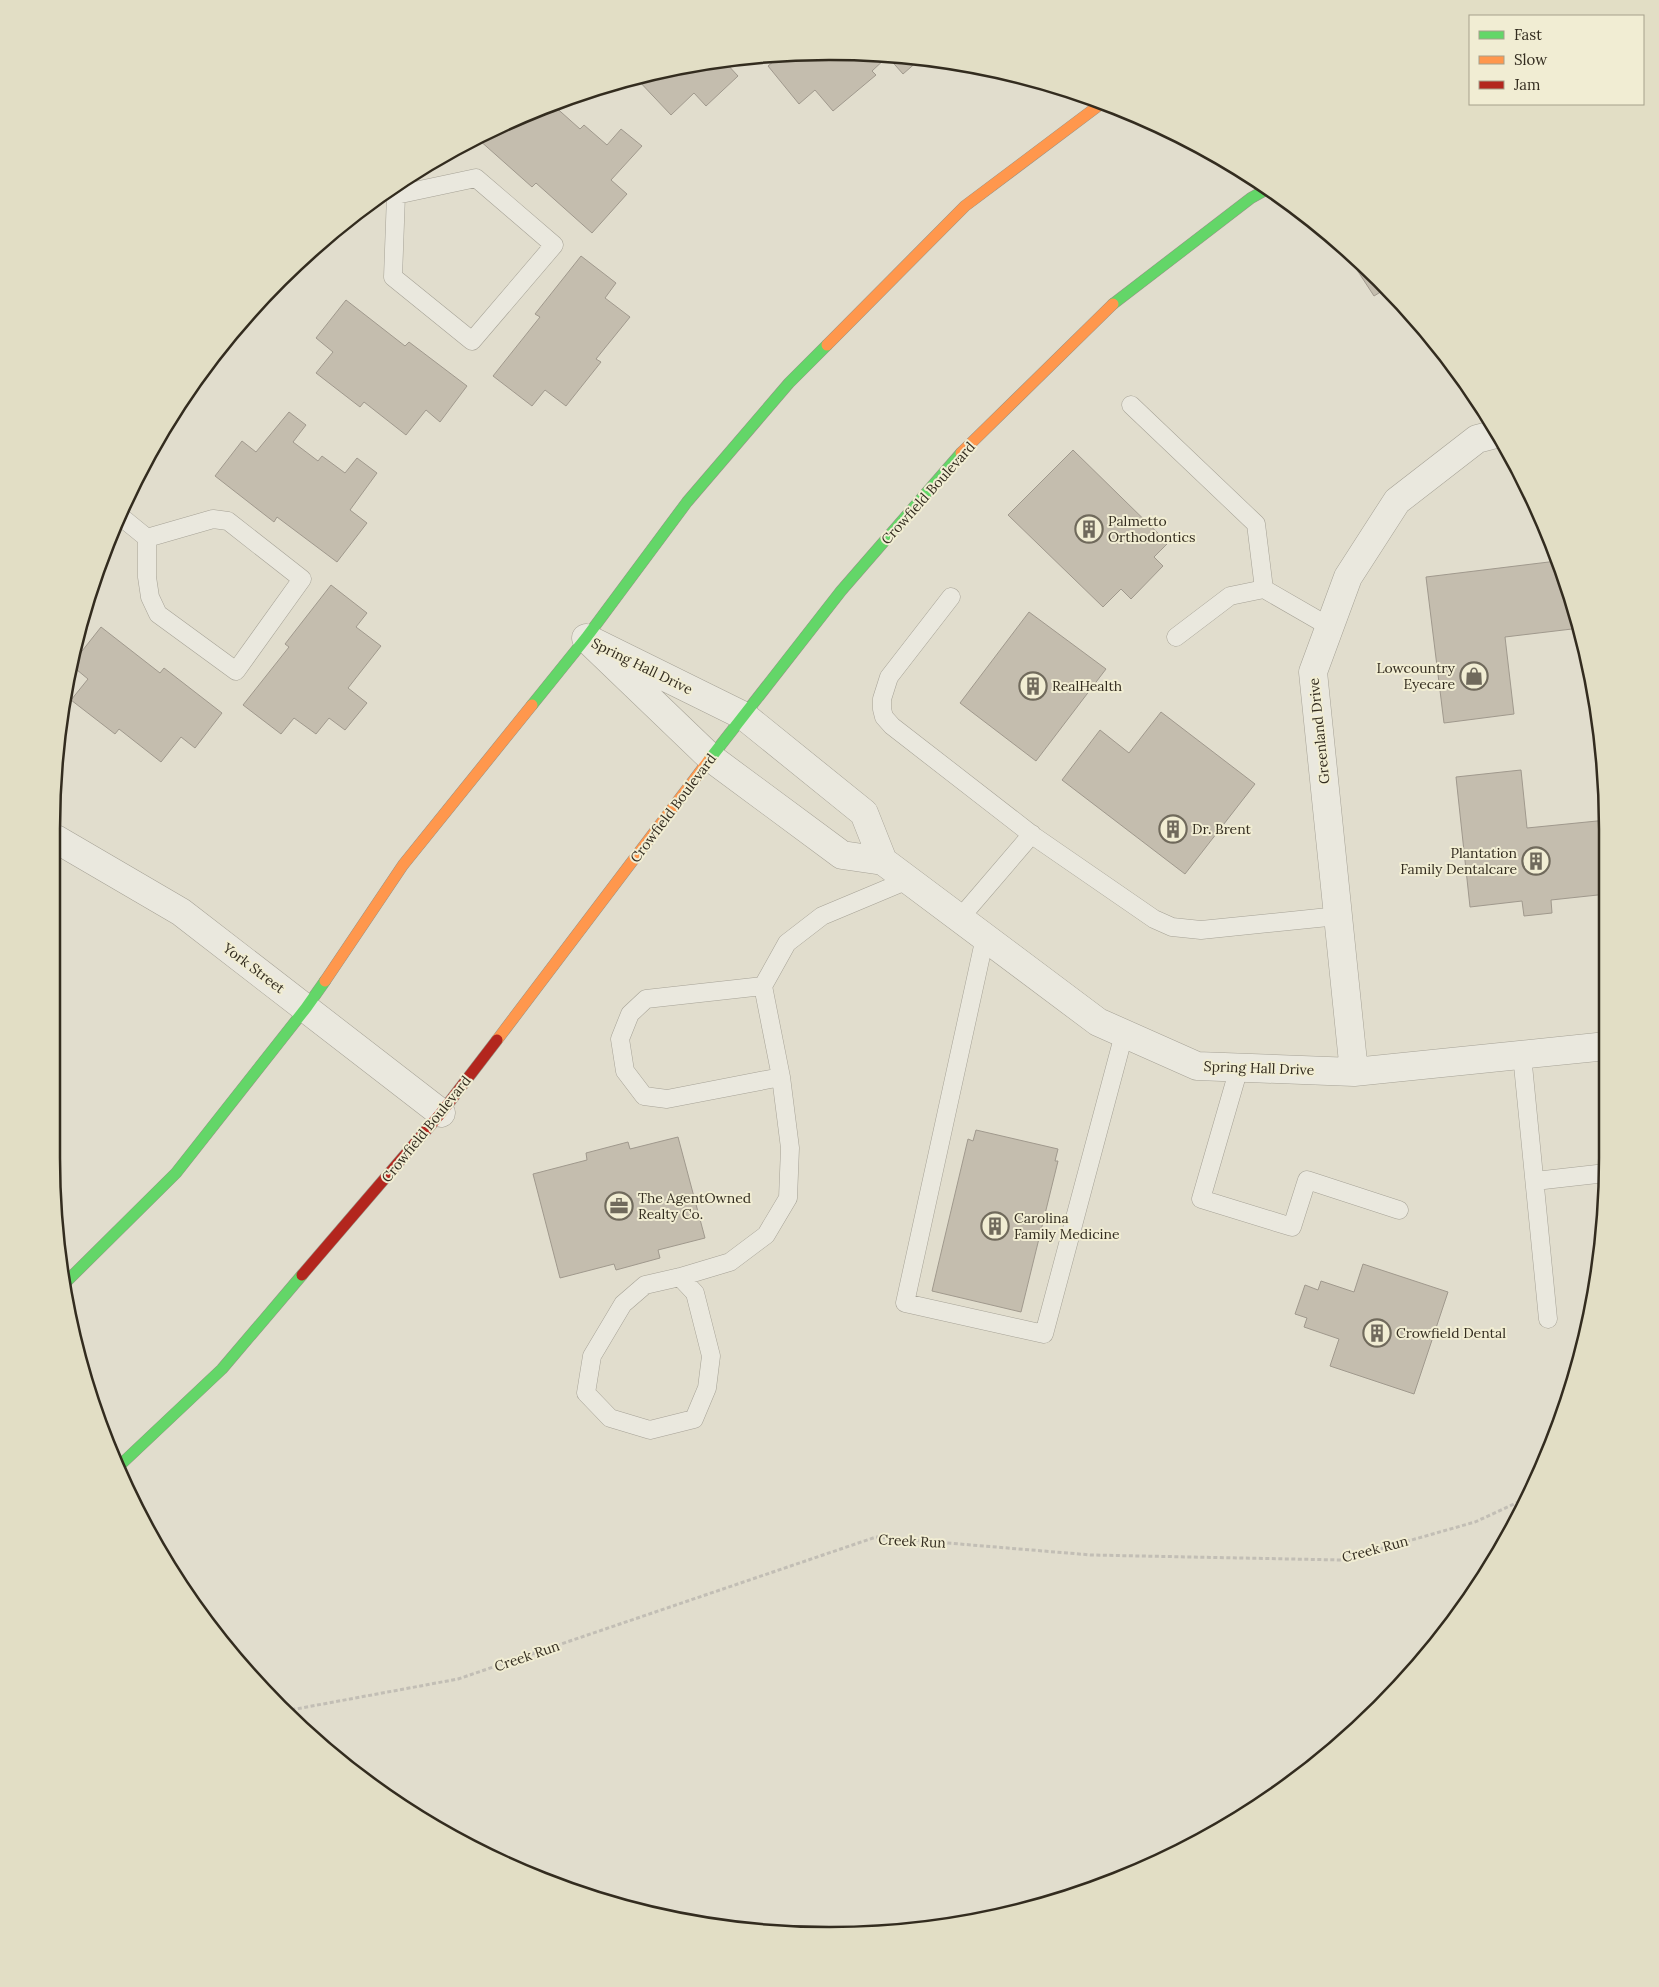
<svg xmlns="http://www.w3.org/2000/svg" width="1659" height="1987" font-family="Lora,serif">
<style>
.building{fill:#c4bdae;stroke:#a0998d}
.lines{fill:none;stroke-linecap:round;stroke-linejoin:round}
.lane-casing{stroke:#a6a296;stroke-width:19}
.street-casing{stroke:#a6a296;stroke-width:29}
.fast-casing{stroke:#969286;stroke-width:12}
.slow-casing{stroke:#969286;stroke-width:12}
.jam-casing{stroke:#969286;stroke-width:12}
.path{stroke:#c2beb5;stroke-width:3;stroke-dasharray:4 2.5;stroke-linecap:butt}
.lane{stroke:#eae8de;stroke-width:18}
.street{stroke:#eae8de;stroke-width:28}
.fast{stroke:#63d668;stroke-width:11}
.slow{stroke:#ff974d;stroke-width:11}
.jam{stroke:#b3261e;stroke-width:11}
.labels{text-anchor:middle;stroke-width:4;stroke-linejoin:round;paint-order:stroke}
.street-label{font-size:14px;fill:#332c1f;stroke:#f1edd3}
.poi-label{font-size:14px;fill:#332c1f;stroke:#f1edd3;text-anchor:start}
.rim{fill:none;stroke:#332c1f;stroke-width:2.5}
</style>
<rect width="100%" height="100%" fill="#e1ddcd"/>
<path class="building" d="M 829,51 L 887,57 L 872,71 L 876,75 L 833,111 L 815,90 L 799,104 L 768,66 L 780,56 Z
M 888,57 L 919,60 L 903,74 Z
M 725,62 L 738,76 L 706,106 L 694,93 L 671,115 L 637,79 L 677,66 Z
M 625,82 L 626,84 L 617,91 L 613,86 Z
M 552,104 L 580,129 L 584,125 L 607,145 L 621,129 L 642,146 L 611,180 L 627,194 L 592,233 L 536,183 L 532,187 L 478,139 L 531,111 Z
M 1346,253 L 1380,279 L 1387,288 L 1374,296 Z
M 581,256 L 616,283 L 605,298 L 630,317 L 596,359 L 601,362 L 566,406 L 545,390 L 532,406 L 493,376 L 540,317 L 535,314 Z
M 346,300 L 405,346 L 409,342 L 467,386 L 440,422 L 426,410 L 406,435 L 364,402 L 360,407 L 316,373 L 333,352 L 316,338 Z
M 289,412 L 306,425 L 293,442 L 318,461 L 322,456 L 345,473 L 357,458 L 377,473 L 350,510 L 367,523 L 337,562 L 277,517 L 274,522 L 215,476 L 242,441 L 256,452 Z
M 1073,450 L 1168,543 L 1154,557 L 1163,566 L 1131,599 L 1121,589 L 1103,607 L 1008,515 Z
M 1557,561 L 1568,595 L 1572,629 L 1505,637 L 1514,714 L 1444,723 L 1426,577 Z
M 331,585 L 367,613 L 356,627 L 381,646 L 348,688 L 367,703 L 345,730 L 329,718 L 316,734 L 294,718 L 281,734 L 243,705 L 289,647 L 285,644 Z
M 1029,612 L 1106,669 L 1036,761 L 960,703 Z
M 101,627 L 160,673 L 164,668 L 222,713 L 195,748 L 181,737 L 161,762 L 119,729 L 115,734 L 71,700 L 88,679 L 71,665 Z
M 1161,712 L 1255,784 L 1185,874 L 1062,780 L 1100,730 L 1129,753 Z
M 1521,770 L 1527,828 L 1607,820 L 1607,894 L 1551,900 L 1552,913 L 1524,916 L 1522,901 L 1470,907 L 1456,777 Z
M 976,1130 L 1058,1149 L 1055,1161 L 1058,1161 L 1021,1312 L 932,1291 L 968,1139 L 973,1141 Z
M 678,1137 L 705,1238 L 658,1250 L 660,1258 L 616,1270 L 614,1264 L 560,1278 L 533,1174 L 587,1160 L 586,1153 L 628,1142 L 630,1149 Z
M 1363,1264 L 1448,1292 L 1414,1394 L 1330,1366 L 1339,1339 L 1304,1327 L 1307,1318 L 1295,1314 L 1305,1285 L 1318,1290 L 1321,1281 L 1354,1292 Z"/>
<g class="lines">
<g class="lane-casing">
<path id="lane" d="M 476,178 L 554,245 L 472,341 L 393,277 L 396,195 Z
M 1131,405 L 1256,524 L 1264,589 L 1330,627
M 120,516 L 147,538 L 147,577 L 150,597 L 158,614 L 236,671 L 302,579 L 228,521 L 213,519 L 147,538
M 951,597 L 889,677 L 882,699 L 882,709 L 884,717 L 892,726 L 1035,837 L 1154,919 L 1172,927 L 1201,930 L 1338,916
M 1176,637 L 1230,596 L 1264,589
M 960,918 L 1032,834
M 985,937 L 905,1303 L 1044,1334 L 1124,1034
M 763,986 L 646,999 L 630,1014 L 620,1039 L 625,1071 L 644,1096 L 667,1099 L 781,1077
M 1522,1055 L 1548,1319
M 1239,1068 L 1201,1199 L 1292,1227 L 1307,1180 L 1399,1210
M 1535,1181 L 1606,1173
M 680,1277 L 695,1293 L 711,1356 L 707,1388 L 694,1419 L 650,1430 L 610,1418 L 586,1393 L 592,1356 L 623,1304 L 645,1285 L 680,1277 L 730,1262 L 766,1235 L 788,1198 L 790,1148 L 781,1077 L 763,986 L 787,943 L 822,916 L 908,880"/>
</g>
<g class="street-casing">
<path id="street" d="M 586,638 L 744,716 L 864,813 L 883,861 L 842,855 L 711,758 Z
M 56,839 L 181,912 L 441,1113
M 883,861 L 1098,1022 L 1197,1066 L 1354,1072 L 1607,1046
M 1354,1072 L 1313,672 L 1348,577 L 1397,501 L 1477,439 L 1496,434"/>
</g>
<g class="fast-casing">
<path id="fast" d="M 1113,304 L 1251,198 L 1269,188
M 532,705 L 586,638 L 687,502 L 789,383 L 827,345
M 709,760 L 841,591 L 961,453
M 63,1285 L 176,1173 L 306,1008 L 325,981
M 117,1468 L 222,1369 L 302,1275"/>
</g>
<g class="slow-casing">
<path id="slow" d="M 827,345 L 965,206 L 1102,103
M 961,453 L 1113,304
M 325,981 L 403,865 L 532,705
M 497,1040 L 709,760"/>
</g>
<g class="jam-casing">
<path id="jam" d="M 302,1275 L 441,1113 L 497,1040"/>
</g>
<path class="path" d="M 285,1711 L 458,1679 L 876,1537 L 1091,1555 L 1341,1560 L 1475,1522 L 1525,1499"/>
<use href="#lane" class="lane"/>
<use href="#street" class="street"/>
<use href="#fast" class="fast"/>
<use href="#slow" class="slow"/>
<use href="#jam" class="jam"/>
</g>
<defs>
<g id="building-ring" transform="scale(1.4375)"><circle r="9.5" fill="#f1edd3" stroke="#706a5c" stroke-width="1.5"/><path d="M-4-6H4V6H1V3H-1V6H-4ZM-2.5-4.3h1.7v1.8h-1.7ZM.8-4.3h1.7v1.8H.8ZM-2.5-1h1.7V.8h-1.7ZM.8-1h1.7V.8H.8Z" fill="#706a5c"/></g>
<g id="shop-ring" transform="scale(1.4375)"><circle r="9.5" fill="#f1edd3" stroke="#706a5c" stroke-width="1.5"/><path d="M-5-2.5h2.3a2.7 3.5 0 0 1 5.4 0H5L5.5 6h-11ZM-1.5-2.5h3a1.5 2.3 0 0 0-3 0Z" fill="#706a5c"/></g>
<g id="office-ring" transform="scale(1.4375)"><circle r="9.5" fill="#f1edd3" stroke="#706a5c" stroke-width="1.5"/><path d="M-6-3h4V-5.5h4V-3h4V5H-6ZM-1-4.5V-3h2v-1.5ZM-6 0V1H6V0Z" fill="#706a5c"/></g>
</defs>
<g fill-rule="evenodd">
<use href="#building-ring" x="1089" y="529"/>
<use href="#shop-ring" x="1474" y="676"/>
<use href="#building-ring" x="1033" y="686"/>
<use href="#building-ring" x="1173" y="829"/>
<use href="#building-ring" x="1536" y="861"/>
<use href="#office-ring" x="619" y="1206"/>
<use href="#building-ring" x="995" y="1226"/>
<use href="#building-ring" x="1377" y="1333"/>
</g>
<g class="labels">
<g class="street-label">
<text transform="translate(928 493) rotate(-48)" y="5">Crowfield Boulevard</text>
<text transform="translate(642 666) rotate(26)" y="5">Spring Hall Drive</text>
<text transform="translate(1319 731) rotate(-96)" y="5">Greenland Drive</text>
<text transform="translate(673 808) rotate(-53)" y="5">Crowfield Boulevard</text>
<text transform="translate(254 968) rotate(37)" y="5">York Street</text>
<text transform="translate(1259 1068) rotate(2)" y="5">Spring Hall Drive</text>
<text transform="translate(426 1129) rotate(-51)" y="5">Crowfield Boulevard</text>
<text transform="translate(912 1541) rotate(3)" y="5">Creek Run</text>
<text transform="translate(1375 1549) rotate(-15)" y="5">Creek Run</text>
<text transform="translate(527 1656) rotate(-19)" y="5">Creek Run</text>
</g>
<g class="poi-label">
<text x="1108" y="526">Palmetto<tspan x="1108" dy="16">Orthodontics</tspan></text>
<text x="1455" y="673" text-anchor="end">Lowcountry<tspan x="1455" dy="16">Eyecare</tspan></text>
<text x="1052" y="691">RealHealth</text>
<text x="1192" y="834">Dr. Brent</text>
<text x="1517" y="858" text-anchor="end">Plantation<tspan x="1517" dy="16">Family Dentalcare</tspan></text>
<text x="638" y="1203">The AgentOwned<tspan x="638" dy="16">Realty Co.</tspan></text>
<text x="1014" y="1223">Carolina<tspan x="1014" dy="16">Family Medicine</tspan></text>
<text x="1396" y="1338">Crowfield Dental</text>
</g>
</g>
<path d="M0 0H1659V1987H0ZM829 60H830A769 769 0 0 1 1599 829V1158A769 769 0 0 1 830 1927H829A769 769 0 0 1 60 1158V829A769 769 0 0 1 829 60Z" fill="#e2dec5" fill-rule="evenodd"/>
<path class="rim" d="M829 60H830A769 769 0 0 1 1599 829V1158A769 769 0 0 1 830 1927H829A769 769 0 0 1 60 1158V829A769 769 0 0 1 829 60Z"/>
<rect x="1469" y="15" width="175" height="90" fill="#f1edd3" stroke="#a5a08b"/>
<rect x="1479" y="31" width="25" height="8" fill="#63d668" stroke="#a5a08b"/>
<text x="1514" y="40" font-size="15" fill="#332c1f">Fast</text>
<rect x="1479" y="56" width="25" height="8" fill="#ff974d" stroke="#a5a08b"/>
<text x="1514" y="65" font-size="15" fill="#332c1f">Slow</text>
<rect x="1479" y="81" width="25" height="8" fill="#b3261e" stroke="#a5a08b"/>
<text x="1514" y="90" font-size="15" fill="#332c1f">Jam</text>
</svg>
